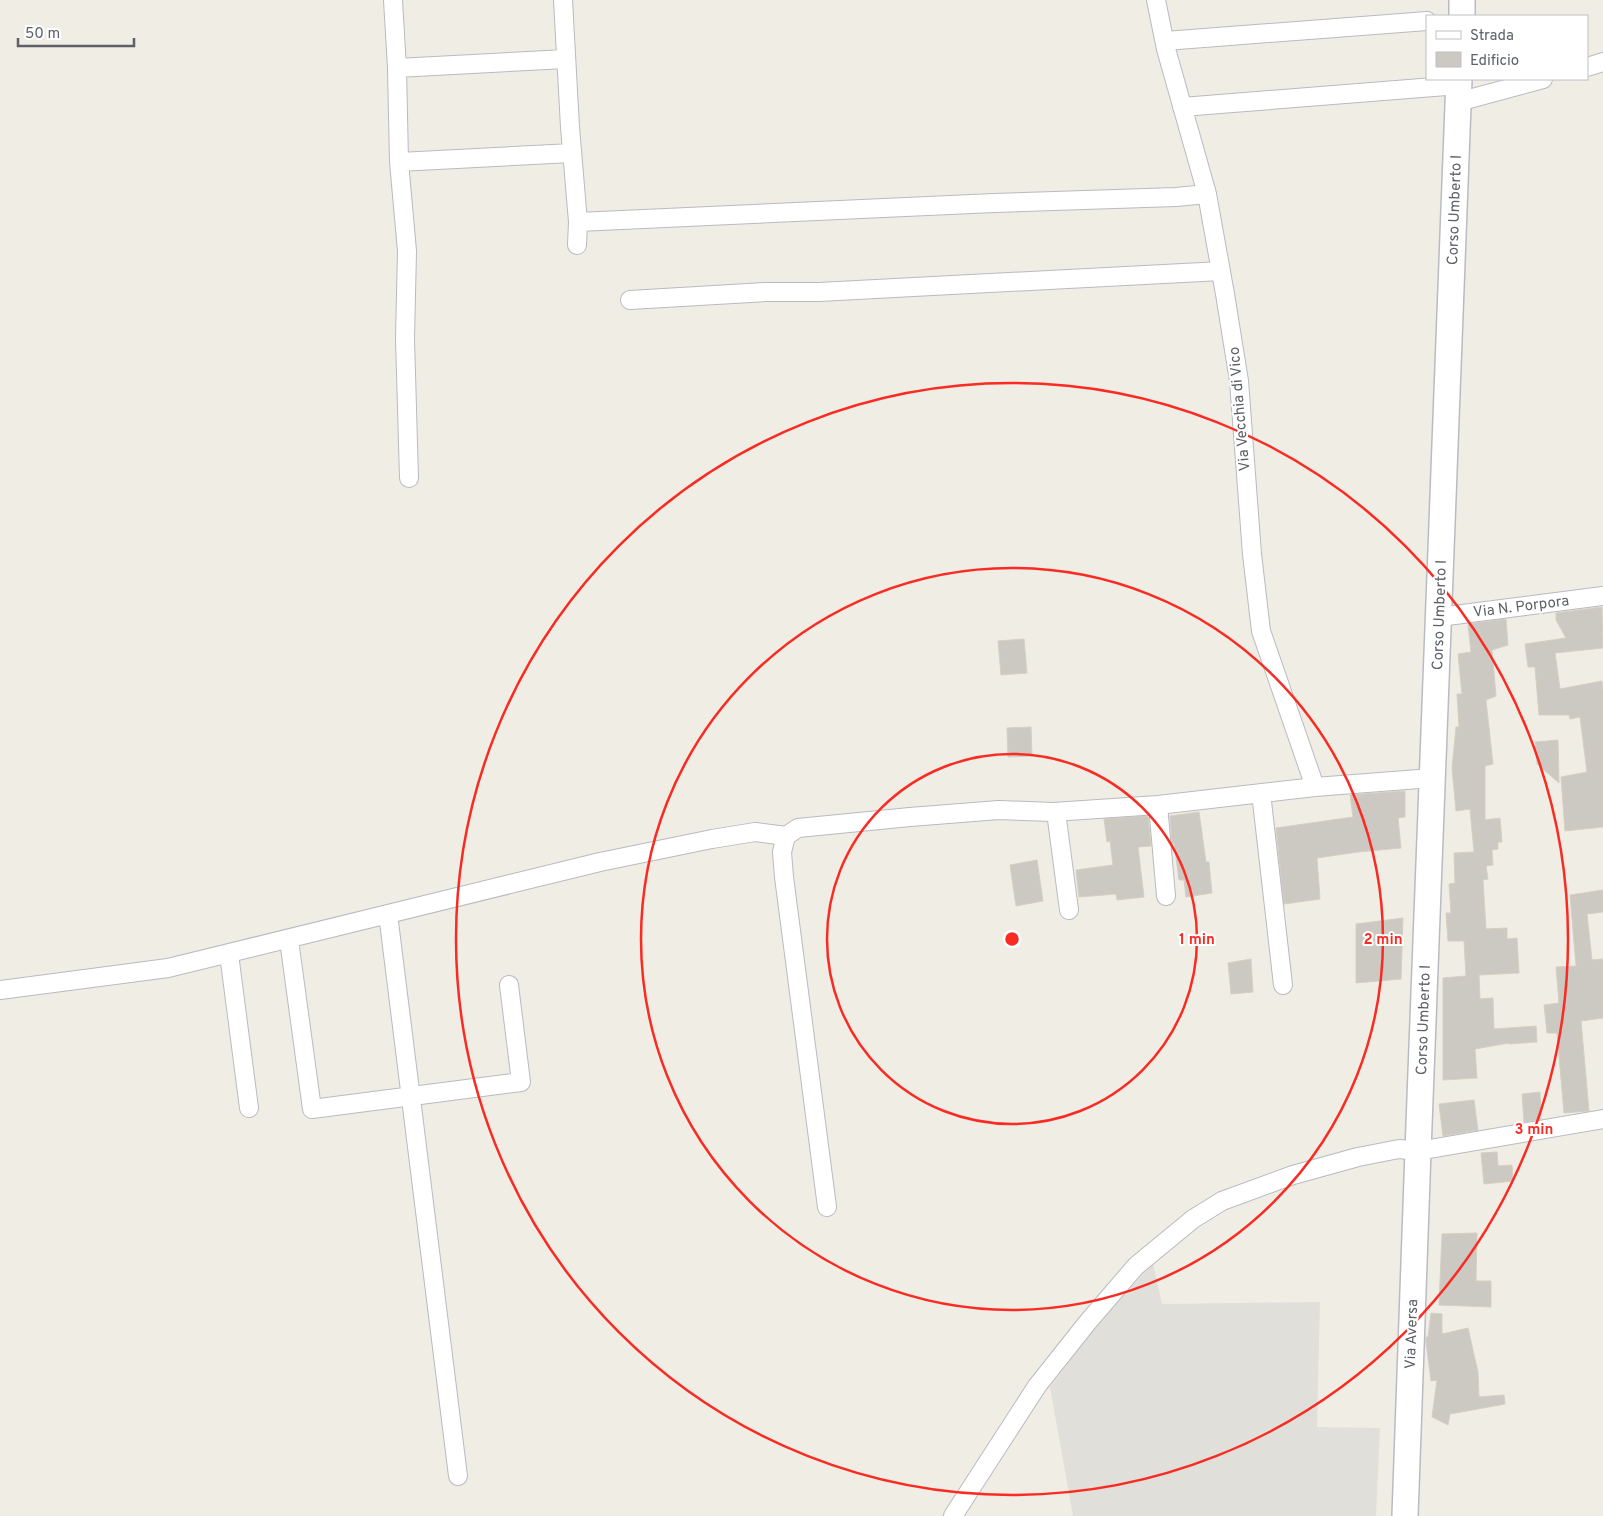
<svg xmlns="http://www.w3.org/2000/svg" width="1603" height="1516" font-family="Overpass,sans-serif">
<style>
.industrial{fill:#e1dfd9}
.building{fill:#ccc8c2;stroke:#d6cfc2}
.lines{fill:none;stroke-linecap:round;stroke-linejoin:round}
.street-casing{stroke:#b7bbc0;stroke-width:20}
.secondary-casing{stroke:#b8bcc2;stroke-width:28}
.street{stroke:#fff;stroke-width:18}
.secondary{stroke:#fff;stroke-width:25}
.ring{fill:none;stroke:#f92b23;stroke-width:2.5}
.labels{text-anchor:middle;stroke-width:4;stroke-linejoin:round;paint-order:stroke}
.street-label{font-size:15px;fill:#5d6167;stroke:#fff}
.centre{fill:#f92b23;stroke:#fff;stroke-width:2.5}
.ring-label{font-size:15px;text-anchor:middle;font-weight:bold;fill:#f92b23;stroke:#fff;stroke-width:4;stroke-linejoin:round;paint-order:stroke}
</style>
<rect width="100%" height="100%" fill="#f0ede5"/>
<path class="industrial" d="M 1153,1263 L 1162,1304 L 1320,1302 L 1317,1427 L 1380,1428 L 1376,1516 L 1073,1516 L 1050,1387 L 1091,1333 Z"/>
<path class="building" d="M 1602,607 L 1603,648 L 1555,653 L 1560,689 L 1602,681 L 1603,690 L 1603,827 L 1565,831 L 1561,777 L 1587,772 L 1580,717 L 1570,719 L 1569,715 L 1539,715 L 1535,667 L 1528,667 L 1525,644 L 1566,638 L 1556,620 L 1556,613 Z
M 1506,619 L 1508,645 L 1492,650 L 1496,696 L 1486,700 L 1493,764 L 1485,766 L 1485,820 L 1500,818 L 1502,842 L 1498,842 L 1498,849 L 1492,850 L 1493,865 L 1486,866 L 1488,879 L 1483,880 L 1486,929 L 1507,928 L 1507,939 L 1517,938 L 1519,973 L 1479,975 L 1480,999 L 1493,998 L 1494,1029 L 1536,1026 L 1537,1042 L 1509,1044 L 1509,1043 L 1475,1049 L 1477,1078 L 1443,1080 L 1443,978 L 1466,976 L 1464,941 L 1448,941 L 1446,913 L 1451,913 L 1449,884 L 1455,883 L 1454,853 L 1474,852 L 1470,809 L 1456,811 L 1452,768 L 1456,727 L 1459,727 L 1457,694 L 1462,694 L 1458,654 L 1471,652 L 1468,624 Z
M 1024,639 L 1027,673 L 1001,675 L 998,641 Z
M 1031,727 L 1032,756 L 1008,757 L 1007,728 Z
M 1558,740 L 1559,783 L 1537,764 L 1535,742 Z
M 1405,791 L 1405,817 L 1398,818 L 1401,848 L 1358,852 L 1317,858 L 1320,899 L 1284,904 L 1276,828 L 1353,817 L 1350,795 Z
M 1199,812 L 1206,862 L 1209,862 L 1212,893 L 1186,897 L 1184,880 L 1179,880 L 1174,843 L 1172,844 L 1170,816 Z
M 1148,816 L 1151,846 L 1138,847 L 1144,897 L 1117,900 L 1116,894 L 1079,897 L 1076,870 L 1113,865 L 1110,841 L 1107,842 L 1104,819 Z
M 1037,860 L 1043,901 L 1016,906 L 1010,865 Z
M 1603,890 L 1603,912 L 1587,914 L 1592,960 L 1603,959 L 1603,1018 L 1581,1021 L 1589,1111 L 1564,1113 L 1557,1033 L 1547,1033 L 1544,1005 L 1559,1003 L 1556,967 L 1576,966 L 1570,895 Z
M 1403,918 L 1401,979 L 1356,983 L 1356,924 Z
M 1251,959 L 1253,992 L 1231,994 L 1228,963 Z
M 1540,1092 L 1541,1119 L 1524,1122 L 1522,1094 Z
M 1474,1100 L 1478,1130 L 1443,1136 L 1439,1104 Z
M 1497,1152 L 1498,1166 L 1512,1165 L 1513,1181 L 1484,1184 L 1481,1153 Z
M 1477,1233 L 1476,1281 L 1491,1281 L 1491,1307 L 1439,1305 L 1442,1234 Z
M 1431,1313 L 1442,1314 L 1442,1334 L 1468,1328 L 1478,1372 L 1479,1397 L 1504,1395 L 1505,1404 L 1450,1414 L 1448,1425 L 1432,1417 L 1437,1380 L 1431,1381 L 1426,1342 L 1426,1337 L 1428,1337 Z"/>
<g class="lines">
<g class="street-casing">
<path id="street" d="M 393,0 L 397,68 L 399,162 L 407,251 L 405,339 L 409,478
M 563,0 L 570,127 L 578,222 L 577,245
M 1156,0 L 1166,49 L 1207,194 L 1225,294 L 1239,381 L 1252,554 L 1261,631 L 1315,787
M 1165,41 L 1427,21
M 1587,67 L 1603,62
M 397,68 L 566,59
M 1458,102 L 1543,79
M 1182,107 L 1459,85
M 399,162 L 572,153
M 578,222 L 994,203 L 1176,197 L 1207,194
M 630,300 L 766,292 L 819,292 L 1221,271
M 1439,617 L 1603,596
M 1261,793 L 1283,985
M 1158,805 L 1166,896
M 1056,812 L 1069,910
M 388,914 L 458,1476
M 289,940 L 312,1109 L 521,1082 L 509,985
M 229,954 L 249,1108
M 0,990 L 168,968 L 600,862 L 712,839 L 755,832 L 786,836
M 827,1207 L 784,877 L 782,852 L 786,836 L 798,828 L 910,817 L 999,810 L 1053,812 L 1158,805 L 1315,787 L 1432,778
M 953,1516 L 1037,1386 L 1087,1323 L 1136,1266 L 1193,1219 L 1222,1201 L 1293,1175 L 1358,1157 L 1399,1149 L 1418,1151 L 1603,1119"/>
</g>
<g class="secondary-casing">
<path id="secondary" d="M 1462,16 L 1462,0
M 1405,1516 L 1418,1151 L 1459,79"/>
</g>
<use href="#street" class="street"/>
<use href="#secondary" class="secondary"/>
</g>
<g class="ring">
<circle cx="1012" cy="939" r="185"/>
<circle cx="1012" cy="939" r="371"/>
<circle cx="1012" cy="939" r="556"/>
</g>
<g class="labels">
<g class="street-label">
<text transform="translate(1454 210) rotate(-88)" y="5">Corso Umberto I</text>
<text transform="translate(1239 409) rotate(-95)" y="5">Via Vecchia di Vico</text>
<text transform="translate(1521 606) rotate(-7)" y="5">Via N. Porpora</text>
<text transform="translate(1439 615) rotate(-88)" y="5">Corso Umberto I</text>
<text transform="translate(1423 1020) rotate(-88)" y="5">Corso Umberto I</text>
<text transform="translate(1411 1334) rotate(-88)" y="5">Via Aversa</text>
</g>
</g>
<circle cx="1012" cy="939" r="8" class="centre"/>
<g class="ring-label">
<text x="1197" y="944">1 min</text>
<text x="1383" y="944">2 min</text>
<text x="1534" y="1134">3 min</text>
</g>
<rect x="1426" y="15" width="162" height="65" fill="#ffffff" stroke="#bec0c2"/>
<rect x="1436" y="31" width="25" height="8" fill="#ffffff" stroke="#bec0c2"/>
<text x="1470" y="40" font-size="15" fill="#5d6167">Strada</text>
<rect x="1436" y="52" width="25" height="15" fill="#ccc8c2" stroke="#bec0c2"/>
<text x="1470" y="65" font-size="15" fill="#5d6167">Edificio</text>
<path d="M18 38v8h116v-8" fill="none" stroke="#5d6167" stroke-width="2.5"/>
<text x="25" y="38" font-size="15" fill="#5d6167" stroke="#ffffff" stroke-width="4" paint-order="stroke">50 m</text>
</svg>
